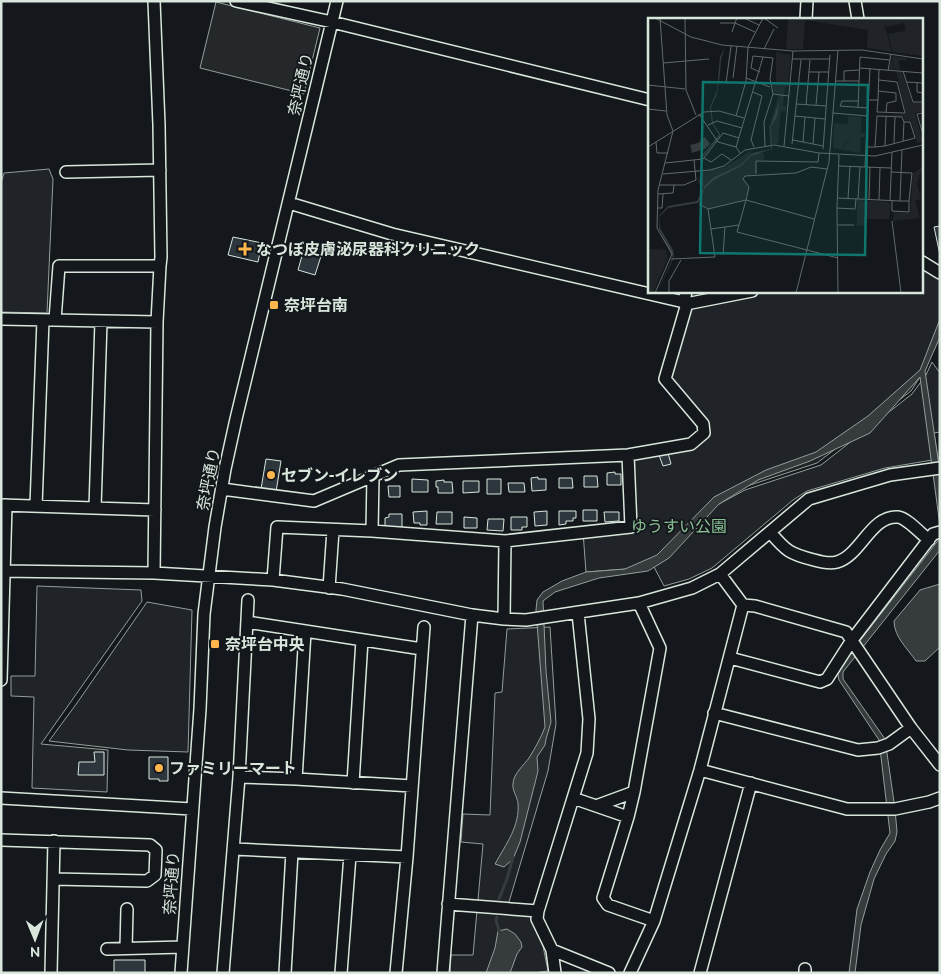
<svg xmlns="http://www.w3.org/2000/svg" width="941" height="974" font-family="Ubuntu,'Noto Sans JP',sans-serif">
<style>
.green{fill:#202428;stroke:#939e99}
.parking{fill:#24282b;stroke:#939e99}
.water{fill:#363b3e;stroke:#939e99}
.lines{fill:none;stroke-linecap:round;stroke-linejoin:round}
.stream{stroke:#363b3e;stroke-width:3}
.building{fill:#2c363c;stroke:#d8e6dc}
.minor-casing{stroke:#d8e6dc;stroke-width:14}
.minor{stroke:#14181c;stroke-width:11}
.poi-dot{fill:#ffb74d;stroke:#14181c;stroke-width:2}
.labels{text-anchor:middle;stroke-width:4;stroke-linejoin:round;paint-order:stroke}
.street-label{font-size:16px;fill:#d8e6dc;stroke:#14181c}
.poi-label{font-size:16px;font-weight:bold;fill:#d8e6dc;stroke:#14181c;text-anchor:start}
.park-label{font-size:16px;fill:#8ac095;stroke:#14181c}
.inset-road{fill:none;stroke:#626a69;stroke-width:1}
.view{fill:#0f766e;fill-opacity:0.15;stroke:#0f766e;stroke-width:2.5}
.inset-edge{fill:none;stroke:#d8e6dc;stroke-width:2.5}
</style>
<rect width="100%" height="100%" fill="#14181c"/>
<path class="green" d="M 49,169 L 53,179 L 47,313 L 1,312 L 1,183 L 4,173 Z
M 922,266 L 940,279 L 940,333 L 922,374 L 911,391 L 817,463 L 714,497 L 719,504 L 745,490 L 821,465 L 912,394 L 926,375 L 932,362 L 940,373 L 940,432 L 934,433 L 938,459 L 885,468 L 807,491 L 793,500 L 712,568 L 689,579 L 664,586 L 654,567 L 586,572 L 583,532 L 631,527 L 628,455 L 682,445 L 704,433 L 665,379 L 686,307 L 752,291 L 922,291 Z
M 37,586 L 141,590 L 142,601 L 41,744 L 108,750 L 107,792 L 32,788 L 34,697 L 11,696 L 11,676 L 35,676 Z
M 147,602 L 192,610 L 188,752 L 128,750 L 49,741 L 77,703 Z
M 550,627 L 556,724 L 548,771 L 506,912 L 532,915 L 532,922 L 543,946 L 548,971 L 534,973 L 450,973 L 451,955 L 473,955 L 483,844 L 461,842 L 463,814 L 490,815 L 495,693 L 502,692 L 507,629 Z"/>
<path class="parking" d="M 216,2 L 320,28 L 304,94 L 200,68 Z"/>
<path class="water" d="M 940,319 L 940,337 L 925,371 L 940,472 L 940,526 L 920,377 L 870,433 L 810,461 L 758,480 L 719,504 L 669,558 L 648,571 L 599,578 L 555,592 L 543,601 L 546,671 L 551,722 L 546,739 L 545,745 L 537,757 L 538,771 L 520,842 L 513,859 L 504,867 L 495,864 C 506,844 520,826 518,803 C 517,796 512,790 513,784 C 513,774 524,765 529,758 C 535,748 541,738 545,727 L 536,610 L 537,600 L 543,592 L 562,581 L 586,572 L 625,569 L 657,555 L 714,497 L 766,470 L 816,452 L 868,416 L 920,370 Z
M 940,538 L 940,550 L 843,672 L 843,679 L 885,739 L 895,809 L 897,832 L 895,841 L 886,854 L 874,879 L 861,925 L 855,973 L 849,973 L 857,909 L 870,872 L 880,850 L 890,833 L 879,740 L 839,680 L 837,670 Z
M 940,584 L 940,647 L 925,661 L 916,661 C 908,649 894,637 894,621 L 920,590 Z
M 507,929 L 515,934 L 521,942 L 522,947 L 517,954 L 510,973 L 486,973 L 495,948 L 498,931 Z"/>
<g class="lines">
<path class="stream" d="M 499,899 L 507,879 L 513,857
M 497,917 L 496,920 L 500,934"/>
</g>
<path class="building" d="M 940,226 L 940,255 L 934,227 Z
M 233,237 L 262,243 L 258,262 L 228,255 Z
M 305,245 L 323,250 L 315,275 L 298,270 Z
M 668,453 L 671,464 L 663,466 L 659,455 Z
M 266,459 L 281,461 L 276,492 L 261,489 Z
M 615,472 L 615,474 L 621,474 L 621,485 L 607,485 L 607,473 Z
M 584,476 L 597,476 L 598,487 L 584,487 Z
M 538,477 L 538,479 L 546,479 L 546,490 L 532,491 L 531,478 Z
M 559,478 L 572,478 L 573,488 L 559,488 Z
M 412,479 L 428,480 L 428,492 L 412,492 Z
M 487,479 L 501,479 L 501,494 L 487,494 Z
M 444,480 L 444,482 L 452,482 L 453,493 L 438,493 L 438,487 L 436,487 L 436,481 Z
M 463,481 L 479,481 L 479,492 L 463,493 Z
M 508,483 L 524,483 L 525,492 L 509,492 Z
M 388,486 L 400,486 L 400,497 L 389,497 Z
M 583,510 L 597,510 L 597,521 L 583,521 Z
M 427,511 L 427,525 L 420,525 L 420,523 L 414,523 L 413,512 Z
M 547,511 L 547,525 L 535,526 L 534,512 Z
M 559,511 L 576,511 L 576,518 L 573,518 L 573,521 L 566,521 L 566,524 L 559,525 Z
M 437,512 L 452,512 L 452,524 L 436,524 Z
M 604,512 L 619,512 L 619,521 L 605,522 Z
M 389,514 L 402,514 L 402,527 L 385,528 L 385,518 L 389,517 Z
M 464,517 L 477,518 L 477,528 L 464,528 Z
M 511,517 L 527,517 L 527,527 L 522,527 L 522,530 L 511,530 Z
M 488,519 L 504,519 L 503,531 L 487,530 Z
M 94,752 L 104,752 L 104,775 L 78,775 L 79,762 L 95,762 Z
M 149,757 L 168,757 L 168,781 L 159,781 L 159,779 L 149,779 Z
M 114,960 L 145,960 L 145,973 L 114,973 Z"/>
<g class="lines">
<g class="minor-casing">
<path id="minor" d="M 154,1 L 159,125 L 161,257 L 160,266
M 236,1 L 332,22 L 650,100
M 855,1 L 858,19
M 806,19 L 807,1
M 66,172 L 160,170
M 289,203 L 392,234 L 684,302 L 686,291
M 922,262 L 940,273
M 1,319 L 157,322
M 55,320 L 59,266 L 160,266 L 157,322 L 154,573
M 222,489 L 314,501 L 399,465 L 628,455 L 691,444 L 704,433 L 703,424 L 665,379 L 686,307 L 684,302 L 691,303 L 752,291
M 1,505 L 155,510
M 36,506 L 43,320
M 95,508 L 101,321
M 372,531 L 373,476
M 770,532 C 786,551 790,554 814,560 C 821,562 830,564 837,562 C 861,555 871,515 898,517 C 907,518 921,534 929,540
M 1,571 L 154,573 L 273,580 L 342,589 L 472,615 L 504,619 L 526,620 L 639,603 L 692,588 L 720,574 L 809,499 L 890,475 L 940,468
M 720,574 L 743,605
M 273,580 L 277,527 L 372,531 L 505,541 L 631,527 L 628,455
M 329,588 L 333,530
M 639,603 L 660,648 L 634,792 L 628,817 L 603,898 L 608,905 L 654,921
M 743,605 L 755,606 L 846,632 L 911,728 L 940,765
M 504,619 L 505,541
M 247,622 L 422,649
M 730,658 L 820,682 L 827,679 L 852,640 L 933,534 L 940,532
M 1,680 L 6,505
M 714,713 L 858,750 L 878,748 L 889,744 L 911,728
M 700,770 L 847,809 L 895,809 L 929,802 L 940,798
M 239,777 L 296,779 L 412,786
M 296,779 L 305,632
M 353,783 L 362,640
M 1,798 L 192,809
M 573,798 L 628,817
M 596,806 L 634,792
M 1,840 L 150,845 L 156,850 L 155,875 L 147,881 L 54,879
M 234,849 L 407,857
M 448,904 L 538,911
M 126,948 L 127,909
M 107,949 L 183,947
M 552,950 L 609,973
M 51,973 L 54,841
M 181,973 L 200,709 L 204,614 L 215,527 L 225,469 L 236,419 L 337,1
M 223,973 L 239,777 L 248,600
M 285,973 L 292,852
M 341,973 L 350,855
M 396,973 L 407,857 L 424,627
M 443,973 L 472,615
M 555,973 L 552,950 L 537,919 L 538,911 L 587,753 L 589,719 L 578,613
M 630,973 L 654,921 L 700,770 L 743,605
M 700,973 L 751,783
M 805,973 L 805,969"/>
</g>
<use href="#minor" class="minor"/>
</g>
<g class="poi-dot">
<path d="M242.5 241.5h5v5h5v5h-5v5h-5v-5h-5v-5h5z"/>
<rect x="269" y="300" width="10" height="10" rx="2.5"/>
<circle cx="271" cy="475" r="5"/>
<rect x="210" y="639" width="10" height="10" rx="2.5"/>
<circle cx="159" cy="768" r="5"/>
</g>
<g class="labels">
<g class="street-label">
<text transform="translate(300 84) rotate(-77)" y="6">奈坪通り</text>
<text transform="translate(208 479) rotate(-79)" y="6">奈坪通り</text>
<text transform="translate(171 883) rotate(-86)" y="6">奈坪通り</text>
</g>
<g class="poi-label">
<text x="256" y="255">なつぼ皮膚泌尿器科クリニック</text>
<text x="284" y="311">奈坪台南</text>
<text x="281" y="481">セブン-イレブン</text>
<text x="225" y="650">奈坪台中央</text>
<text x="169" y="774">ファミリーマート</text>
</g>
<g class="park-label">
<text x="679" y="532">ゆうすい公園</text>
</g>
</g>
<g transform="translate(648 18)">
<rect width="275" height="275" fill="#14181c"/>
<path d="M 140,0 L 275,0 L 275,38 L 245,34 L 240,16 L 258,13 L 256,5 L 238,9 L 235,2 L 244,34 L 219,30 L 220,12 L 157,2 L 155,31 L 138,31 ZM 128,34 L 143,37 L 140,69 L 137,69 L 135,88 L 138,88 L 138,93 L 133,93 L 130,126 L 122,126 L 121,109 L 131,76 L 126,75 L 124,66 L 128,65 ZM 245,38 L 259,40 L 258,43 L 251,42 L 252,52 L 241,51 ZM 248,54 L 254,54 L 264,85 L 275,85 L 275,93 L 267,95 L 275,124 L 269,125 L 263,103 L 257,102 L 256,99 L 221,97 L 258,96 ZM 200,98 L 213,99 L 213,115 L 217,115 L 217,119 L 213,119 L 212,135 L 194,132 L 211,107 L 193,132 L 185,130 L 186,105 L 200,106 ZM 102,133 L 104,136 L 116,135 L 116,142 L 108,143 L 108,156 L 95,159 L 101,169 L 97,182 L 60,191 L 49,183 L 55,171 L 49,163 L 54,154 L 77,149 ZM 275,149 L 269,166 L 273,181 L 267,183 L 272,200 L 245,203 L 246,194 L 262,195 L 265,155 ZM 209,182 L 241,184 L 243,187 L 241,201 L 218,201 L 217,207 L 209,208 ZM 0,231 L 18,232 L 20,240 L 5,275 L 0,275 Z" fill="#202428"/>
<path d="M 77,30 L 73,41 L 72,56 L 69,76 L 63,89 L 65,105 L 72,116 L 72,118 L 53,141 L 56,168 L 66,159 L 92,147 L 105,135 L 123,131 L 122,109 L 131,84 L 129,99 L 123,108 L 124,131 L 103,138 L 93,148 L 66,162 L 57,170 L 50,185 L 20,190 L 11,199 L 12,210 L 25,232 L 26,239 L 9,275 L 25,239 L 11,211 L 11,198 L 20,188 L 49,183 L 56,170 L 52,140 L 71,117 L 64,105 L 62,89 L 69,73 L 72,39 ZM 57,119 L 62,126 L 57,131 L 44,135 L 42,127 L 50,125 Z" fill="#363b3e"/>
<path class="inset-road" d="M 7,0 L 43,19 L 74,27 L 145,33 L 214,32 L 275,41M 37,0 L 38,72 L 48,97M 89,0 L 87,5 L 107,14M 96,0 L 111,7M 116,0 L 130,10M 72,5 L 87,5 L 84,14M 116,31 L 126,11M 144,41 L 182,41M 15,45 L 61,41M 212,50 L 275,55M 240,53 L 243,36M 255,53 L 265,84 L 275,84M 112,54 L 103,50 L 105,38 L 125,40 L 122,61 L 125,76 L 116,104 L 117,128M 161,54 L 181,54M 85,60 L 89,28M 98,60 L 122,69M 188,63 L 211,63M 196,63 L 196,53 L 211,52M 259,64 L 275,65M 78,65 L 83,28M 269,65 L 269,74 L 275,75M 0,67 L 37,71M 230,73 L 248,75 L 248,83 L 239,85 L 238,94M 105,74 L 114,78 L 103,122 L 106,129M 125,76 L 141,78M 220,82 L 230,82 L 231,51M 230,82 L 229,94 L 257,95 L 249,64 L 231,62M 210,83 L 194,83 L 192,88 L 220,90M 148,86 L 178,88M 158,87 L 162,42M 168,87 L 171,54M 210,90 L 212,39 L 242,42M 0,91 L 18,93M 185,95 L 219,98M 275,95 L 269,96 L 275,117M 51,96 L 70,124 L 88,129 L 92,135M 88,98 L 98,63 L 100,29 L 115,0M 147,98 L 177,101M 60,107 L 69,103 L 94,110M 145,122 L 175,128M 255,123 L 256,104M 8,124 L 9,135 L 20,135M 155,124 L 157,99M 246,125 L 247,99M 144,126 L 153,42M 165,126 L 167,100M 136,128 L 145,33M 237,128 L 238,99M 0,129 L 56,94 L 71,93 L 96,100M 88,129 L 115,39M 218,129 L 227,129 L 237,128 L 267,120 L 262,104 L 256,104 L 254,99 L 229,98 L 227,129M 175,131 L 182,37M 191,137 L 189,190 L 207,191 L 208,181M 56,140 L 63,144 L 74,136 L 83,142M 17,145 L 55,141 L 75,115 L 91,120M 191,148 L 243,150M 217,149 L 222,50M 243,154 L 264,155 L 261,183 L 252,183M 15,156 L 62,152 L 76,148 L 97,132 L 126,127 L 171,135 L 227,138 L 275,127M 108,156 L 108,143 L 170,144 L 171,135M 11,167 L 36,167 L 48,162 L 46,142M 10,176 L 25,175 L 26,167M 190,180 L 252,183 L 254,132M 200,181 L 202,148M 210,181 L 212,149M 221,182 L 222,149M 231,182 L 232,150M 242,183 L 244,134M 244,183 L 244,193 L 261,194 L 261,183M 51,186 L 60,191 L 98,182 L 101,169 L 95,161 L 97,158 L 148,155 L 163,149 L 179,151M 9,190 L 14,190 L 15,176M 189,190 L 190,275M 244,203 L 253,275M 91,207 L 98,182 L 166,201M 190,207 L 206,207M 63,211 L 91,207 L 89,214 L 190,240M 75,237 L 77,209M 23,241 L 67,239 L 60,191M 7,275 L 24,236 L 9,210 L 10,172 L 25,113 L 19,97 L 12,0M 21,275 L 21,263 L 33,242M 148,275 L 181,144 L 190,32"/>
<path class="view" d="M 55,64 L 220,67 L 217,237 L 52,235 Z"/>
<rect width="275" height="275" class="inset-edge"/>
</g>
<rect width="941" height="974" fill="none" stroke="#d8e6dc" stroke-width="5"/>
<g transform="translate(35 939) rotate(179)" stroke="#14181c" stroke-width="4" paint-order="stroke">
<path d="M0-4L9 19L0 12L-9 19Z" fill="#d8e6dc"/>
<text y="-8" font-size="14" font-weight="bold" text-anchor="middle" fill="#d8e6dc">N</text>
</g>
</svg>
